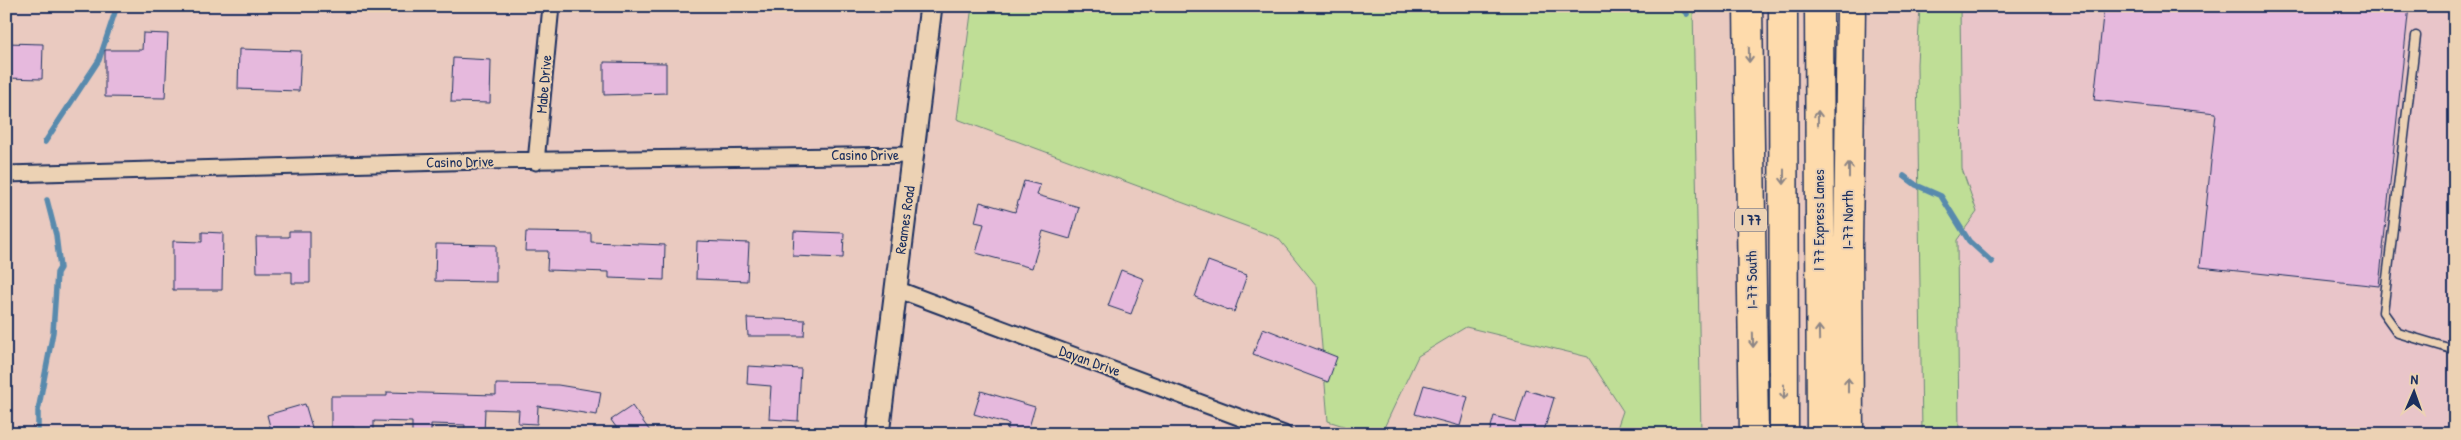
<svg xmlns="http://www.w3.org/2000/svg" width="2461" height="440" font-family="'Patrick Hand',sans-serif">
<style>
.built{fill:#e9c5c9}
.green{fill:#bfde96;stroke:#6d867a}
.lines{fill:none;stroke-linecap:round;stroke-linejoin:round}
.stream{stroke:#588aad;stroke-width:5.5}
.building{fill:#e6b9dd;stroke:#1b2f5e}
.lane-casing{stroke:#1b2f5e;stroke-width:11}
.street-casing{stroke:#1b2f5e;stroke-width:19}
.secondary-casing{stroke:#1b2f5e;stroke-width:25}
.highway-casing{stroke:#1b2f5e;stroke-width:31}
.lane{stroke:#ecd2b4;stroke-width:8}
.street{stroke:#ecd2b4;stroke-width:15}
.secondary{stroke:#ecd2b4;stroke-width:21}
.highway{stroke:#fedbac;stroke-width:28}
.oneway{stroke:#8c8585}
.labels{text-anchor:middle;stroke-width:4;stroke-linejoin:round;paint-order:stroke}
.shield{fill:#ecd2b4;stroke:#5a6078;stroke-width:1}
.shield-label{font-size:14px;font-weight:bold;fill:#1b2f5e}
.street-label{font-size:15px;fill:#1b2f5e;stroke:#ecd2b4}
</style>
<rect width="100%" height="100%" fill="#eacac0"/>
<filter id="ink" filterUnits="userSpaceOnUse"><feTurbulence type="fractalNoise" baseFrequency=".02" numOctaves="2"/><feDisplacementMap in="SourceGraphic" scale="10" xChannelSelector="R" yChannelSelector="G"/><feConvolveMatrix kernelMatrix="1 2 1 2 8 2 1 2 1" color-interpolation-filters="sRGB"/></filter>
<g filter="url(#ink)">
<path class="built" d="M 1935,6 L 2455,6 L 2455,434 L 1949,434 Z"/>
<path class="green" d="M 972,6 L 1693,6 L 1701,434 L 1615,434 L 1623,411 L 1588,357 L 1466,327 L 1418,356 L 1381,434 L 1369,434 L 1328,421 L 1317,286 L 1278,238 L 957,119 Z
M 1920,6 L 1960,6 L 1962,169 L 1977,212 L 1957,240 L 1959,434 L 1922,434 L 1917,64 Z"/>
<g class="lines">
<path class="stream" d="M 1679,6 L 1687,14
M 45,142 L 99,60 L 117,6
M 1904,176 L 1916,185 L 1941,196 L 1969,241 L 1992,262
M 38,434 L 38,411 L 53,332 L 57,273 L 60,268 L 56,235 L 47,200"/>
</g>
<path class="building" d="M 2104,6 L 2409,6 L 2379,286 L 2200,267 L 2216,113 L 2094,100 Z
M 143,33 L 168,34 L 165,98 L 105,97 L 105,50 L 142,50 Z
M 6,43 L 43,44 L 42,79 L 6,78 Z
M 239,49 L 301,51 L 299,91 L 238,89 Z
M 453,58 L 491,60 L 490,103 L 451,102 Z
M 604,62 L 666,63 L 666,93 L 604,95 Z
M 1024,181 L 1040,185 L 1037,195 L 1079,207 L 1070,239 L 1043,231 L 1032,268 L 976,253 L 984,224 L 975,222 L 980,202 L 1015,212 Z
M 289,231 L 310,231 L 310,283 L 292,283 L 292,272 L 257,272 L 256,237 L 289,237 Z
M 794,231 L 844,233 L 843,258 L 793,256 Z
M 202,232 L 223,233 L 222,290 L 173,290 L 173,241 L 202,242 Z
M 526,232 L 591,233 L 591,242 L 665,245 L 664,280 L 609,278 L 609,272 L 547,270 L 548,251 L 525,251 Z
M 697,241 L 749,243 L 747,281 L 696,279 Z
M 436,244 L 496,245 L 496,282 L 435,281 Z
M 1208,261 L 1247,275 L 1234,312 L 1195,297 Z
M 1121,270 L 1144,279 L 1131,314 L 1108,306 Z
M 747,318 L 805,320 L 804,336 L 748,336 Z
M 1263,328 L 1337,357 L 1328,382 L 1253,354 Z
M 748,366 L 801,369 L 798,421 L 769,419 L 771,386 L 747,384 Z
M 496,384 L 558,385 L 601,392 L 597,415 L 538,406 L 537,424 L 518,423 L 519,410 L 485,409 L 484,434 L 464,434 L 465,425 L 431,424 L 431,434 L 412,434 L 412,422 L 374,421 L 374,434 L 354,434 L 354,427 L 331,427 L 331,396 L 387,396 L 387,392 L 496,395 Z
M 1424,385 L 1468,397 L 1460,426 L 1415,414 Z
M 1526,390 L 1554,398 L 1543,434 L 1489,434 L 1494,416 L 1516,422 Z
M 981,391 L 1035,407 L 1027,434 L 1006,434 L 1009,424 L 974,414 Z
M 305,404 L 314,434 L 272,434 L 267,415 Z
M 632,406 L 652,434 L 621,434 L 611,420 Z"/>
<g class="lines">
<g class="lane-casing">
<path id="lane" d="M 2416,36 L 2383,312 L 2398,333 L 2455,350"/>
</g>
<g class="street-casing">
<path id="street" d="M 536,162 L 551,6
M 6,174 L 483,161 L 913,155
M 896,289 L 1284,434"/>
</g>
<g class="secondary-casing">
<path id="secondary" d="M 878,434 L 931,6"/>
</g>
<g class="highway-casing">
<path id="highway" d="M 1748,6 L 1754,434
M 1783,6 L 1784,434
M 1819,6 L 1821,434
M 1849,434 L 1848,245 L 1851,6"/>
</g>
<use href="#lane" class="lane"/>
<use href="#street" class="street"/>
<use href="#secondary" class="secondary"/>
<use href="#highway" class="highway"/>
</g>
<defs><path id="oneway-shaft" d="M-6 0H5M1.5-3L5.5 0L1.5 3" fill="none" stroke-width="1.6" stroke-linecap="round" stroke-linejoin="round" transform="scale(1.25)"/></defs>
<g class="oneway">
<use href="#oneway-shaft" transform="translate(1749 55) rotate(89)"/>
<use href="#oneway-shaft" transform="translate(1818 118) rotate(-90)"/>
<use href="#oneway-shaft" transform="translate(1849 170) rotate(-90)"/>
<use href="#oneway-shaft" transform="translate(1784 177) rotate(90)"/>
<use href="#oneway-shaft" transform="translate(1819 333) rotate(-91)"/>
<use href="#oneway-shaft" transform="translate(1753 340) rotate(89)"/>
<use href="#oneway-shaft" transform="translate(1848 385) rotate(-90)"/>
<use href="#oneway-shaft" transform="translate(1784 392) rotate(90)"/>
</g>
</g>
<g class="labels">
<rect class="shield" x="1735" y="208.5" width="32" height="23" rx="4"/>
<g class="shield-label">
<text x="1751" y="225">I 77</text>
</g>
<g class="street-label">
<text transform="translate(544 84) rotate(-85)" y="5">Mabe Drive</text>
<text x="865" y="160">Casino Drive</text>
<text transform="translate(460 162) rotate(-1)" y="5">Casino Drive</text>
<text transform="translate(905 220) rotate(-82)" y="5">Reames Road</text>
<text transform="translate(1819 220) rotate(-90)" y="5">I 77 Express Lanes</text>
<text transform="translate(1848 220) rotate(-90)" y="5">I-77 North</text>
<text transform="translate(1752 280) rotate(-91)" y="5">I-77 South</text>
<text transform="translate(1090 361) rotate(20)" y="5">Dayan Drive</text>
</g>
</g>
<rect width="2461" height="440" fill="none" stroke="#ecd2b4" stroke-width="25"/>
<rect x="12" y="12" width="2436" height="415" fill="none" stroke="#1b2f5e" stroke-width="2" filter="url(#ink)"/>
<g transform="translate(2414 392) rotate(2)" stroke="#ecd2b4" stroke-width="4" paint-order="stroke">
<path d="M0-4L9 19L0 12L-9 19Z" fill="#1b2f5e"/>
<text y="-8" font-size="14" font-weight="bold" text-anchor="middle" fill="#1b2f5e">N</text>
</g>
</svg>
